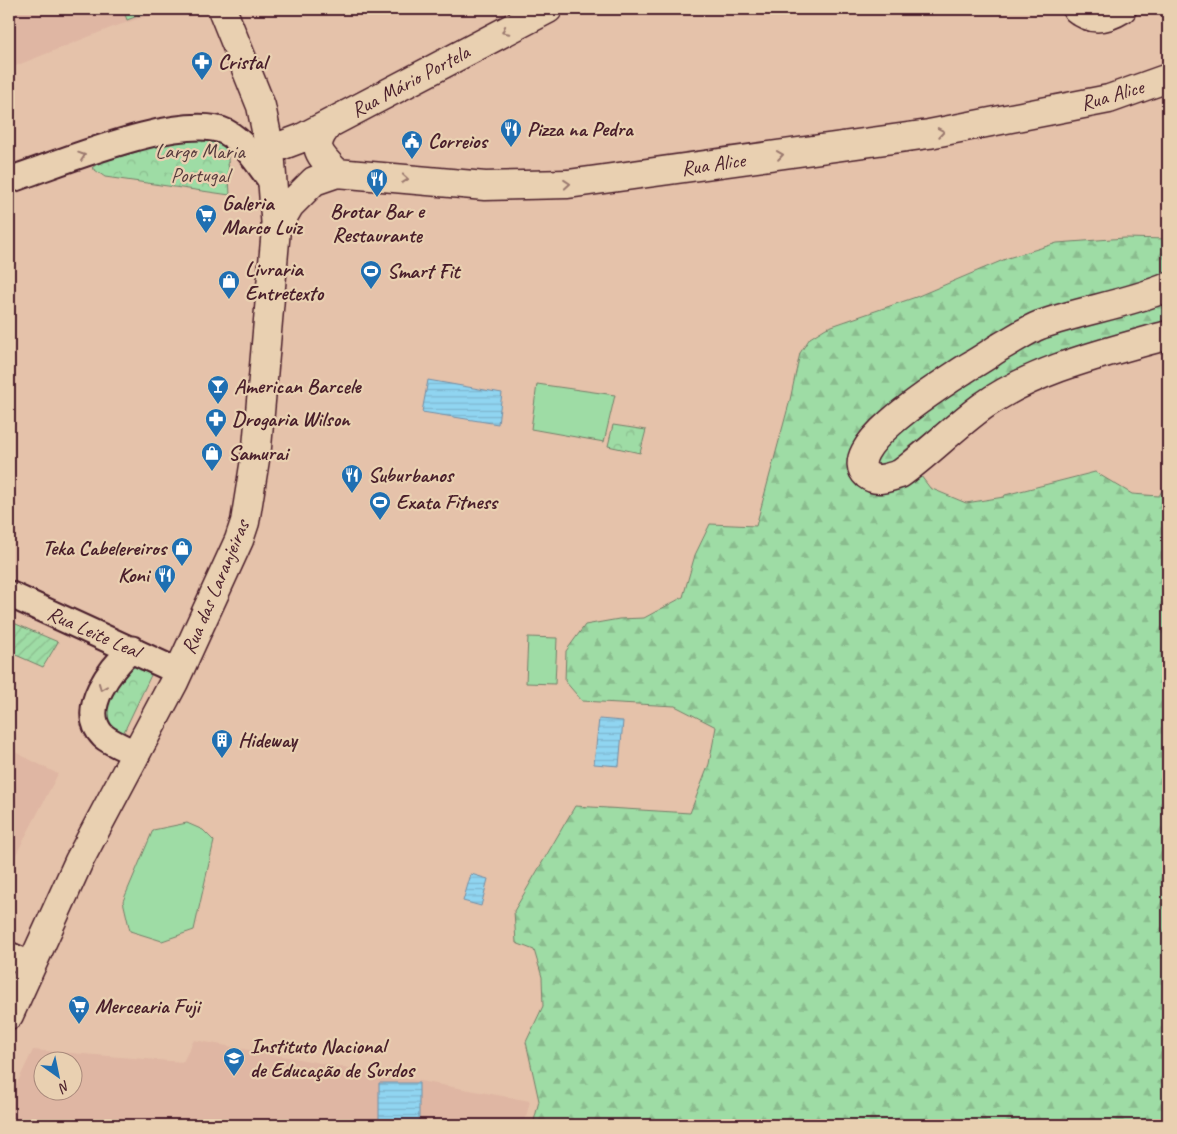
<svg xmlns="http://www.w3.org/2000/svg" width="1177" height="1134" font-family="Caveat,sans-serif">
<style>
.built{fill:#dfb6a3;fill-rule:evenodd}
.grass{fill:#9edca5;stroke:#747e68}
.forest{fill:url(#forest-firs);stroke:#747e68}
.park{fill:url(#park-crowns);stroke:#747e68}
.garden{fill:url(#garden-furrows);stroke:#747e68}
.water{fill:url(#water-rules);stroke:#748ca2}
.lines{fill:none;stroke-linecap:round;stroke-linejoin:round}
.street-casing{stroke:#4a1f2b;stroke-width:29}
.secondary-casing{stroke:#4a1f2b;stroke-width:31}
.street{stroke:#e9d0b1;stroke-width:25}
.secondary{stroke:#e9d0b1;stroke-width:28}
.oneway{stroke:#9a786e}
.labels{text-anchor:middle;stroke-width:4.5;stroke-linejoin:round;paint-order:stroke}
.poi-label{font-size:21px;font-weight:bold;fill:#4a1f2b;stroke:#e9d0b1;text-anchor:start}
.street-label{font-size:21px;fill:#4a1f2b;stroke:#e9d0b1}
.park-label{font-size:21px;fill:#573b3d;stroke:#e9d0b1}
</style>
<defs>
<pattern id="forest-firs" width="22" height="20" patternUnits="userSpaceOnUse" patternTransform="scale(1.25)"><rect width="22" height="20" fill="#9edca5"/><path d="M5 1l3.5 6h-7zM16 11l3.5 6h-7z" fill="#8abc8e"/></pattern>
<pattern id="park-crowns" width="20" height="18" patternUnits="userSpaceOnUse" patternTransform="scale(1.25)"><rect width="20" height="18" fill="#9edca5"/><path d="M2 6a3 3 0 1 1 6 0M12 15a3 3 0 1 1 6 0" fill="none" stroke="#8abc8e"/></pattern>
<pattern id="garden-furrows" width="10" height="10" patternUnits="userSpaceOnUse" patternTransform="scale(1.25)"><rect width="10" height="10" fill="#9edca5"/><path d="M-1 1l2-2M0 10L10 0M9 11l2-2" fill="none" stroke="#8abc8e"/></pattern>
<pattern id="water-rules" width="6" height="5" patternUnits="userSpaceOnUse" patternTransform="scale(1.25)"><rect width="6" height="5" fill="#90d5f1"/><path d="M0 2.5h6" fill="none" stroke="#7eb6cf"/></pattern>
</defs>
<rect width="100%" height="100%" fill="#e5c2aa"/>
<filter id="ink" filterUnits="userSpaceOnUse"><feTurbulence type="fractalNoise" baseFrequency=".02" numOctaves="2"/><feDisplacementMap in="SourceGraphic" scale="10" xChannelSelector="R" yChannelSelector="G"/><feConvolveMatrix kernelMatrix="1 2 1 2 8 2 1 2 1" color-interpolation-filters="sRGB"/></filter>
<g filter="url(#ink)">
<path class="built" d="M 9,9 L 169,9 L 113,27 L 13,67 L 9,54 Z
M 9,749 L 58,774 L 9,868 Z
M 194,1040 L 530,1101 L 524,1125 L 9,1125 L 9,1100 L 33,1050 L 183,1062 ZM 42,1062 L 72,1062 L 72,1092 L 42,1092 Z"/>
<path class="grass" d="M 123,9 L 156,9 L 127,20 Z
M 537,384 L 615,395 L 604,442 L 531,429 Z
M 528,637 L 557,638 L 555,684 L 526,683 Z
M 187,823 L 203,830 L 214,841 L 194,930 L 162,941 L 130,931 L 123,901 L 153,830 Z"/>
<path class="forest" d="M 1125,238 L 1168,239 L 1168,321 L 1021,367 L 973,395 L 903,452 L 930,488 L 966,503 L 1004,497 L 1005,495 L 1095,472 L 1132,494 L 1159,496 L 1168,480 L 1168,1125 L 533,1125 L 539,1101 L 526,1042 L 543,1006 L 542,977 L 534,950 L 516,943 L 514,911 L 575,806 L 690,813 L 709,764 L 716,727 L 675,706 L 582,701 L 565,681 L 566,651 L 585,625 L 619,619 L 644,618 L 683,597 L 695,555 L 710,524 L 756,526 L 790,400 L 800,353 L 810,338 L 826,328 L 916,297 L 1008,258 L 1057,243 Z"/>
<path class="park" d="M 181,139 L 227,140 L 230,195 L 105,177 L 92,168 L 98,163 Z
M 613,425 L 646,430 L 640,453 L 608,446 Z
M 135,659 L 152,673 L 122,736 L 103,727 L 102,696 Z"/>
<path class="garden" d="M 9,621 L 58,642 L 43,667 L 9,652 Z"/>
<path class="water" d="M 428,380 L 502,393 L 498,424 L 422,412 Z
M 599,719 L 623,721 L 619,766 L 594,764 Z
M 471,874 L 488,879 L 481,906 L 463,901 Z
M 379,1083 L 419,1083 L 419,1125 L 379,1125 Z"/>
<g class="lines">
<g class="street-casing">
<path id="street" d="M 9,180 C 56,165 182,111 226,132 C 245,142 259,165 272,182
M 9,594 L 179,672
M 132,649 C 112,667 77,710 103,736 C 111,743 127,749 137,754
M 9,955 L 32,965"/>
</g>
<g class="secondary-casing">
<path id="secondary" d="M 1077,9 C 1092,22 1106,19 1122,9
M 329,124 C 310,147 318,153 337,173
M 270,150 L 302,138 L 548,9
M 276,229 L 290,205 L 314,181 L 337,173 L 485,186 L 568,184 L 929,134 L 1109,99 L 1168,78
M 1168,287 C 1127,304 1082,310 1040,325 C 1027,330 1013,340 1000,347 C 989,354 979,361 968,367 C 949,380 836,448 867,475 C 877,483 889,477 900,474 C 929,453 954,427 983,406 C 1037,368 1105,353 1168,335
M 9,1015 L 79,861 L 174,682 L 239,540 L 245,522 L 257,447 L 276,229 L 270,150 L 261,106 L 222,9"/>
</g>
<use href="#street" class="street"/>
<use href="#secondary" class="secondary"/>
</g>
<defs><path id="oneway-chevron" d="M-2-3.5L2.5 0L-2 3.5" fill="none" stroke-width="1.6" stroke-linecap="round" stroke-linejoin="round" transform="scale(1.25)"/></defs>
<g class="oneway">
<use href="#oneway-chevron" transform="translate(505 31) rotate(152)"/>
<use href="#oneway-chevron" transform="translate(941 132) rotate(-10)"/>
<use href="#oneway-chevron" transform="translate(780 155) rotate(-8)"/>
<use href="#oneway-chevron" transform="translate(82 156) rotate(-19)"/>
<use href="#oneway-chevron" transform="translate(405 179) rotate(5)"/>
<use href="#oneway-chevron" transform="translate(567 184) rotate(-5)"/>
<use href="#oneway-chevron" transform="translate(102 687) rotate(113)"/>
</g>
</g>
<defs>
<g id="pharmacy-pin" transform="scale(1.125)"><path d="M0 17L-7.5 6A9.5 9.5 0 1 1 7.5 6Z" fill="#1f6fb2" stroke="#e9d0b1"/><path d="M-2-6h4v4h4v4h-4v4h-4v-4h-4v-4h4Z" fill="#fff"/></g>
<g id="restaurant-pin" transform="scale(1.125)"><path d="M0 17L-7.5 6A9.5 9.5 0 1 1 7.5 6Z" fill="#1f6fb2" stroke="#e9d0b1"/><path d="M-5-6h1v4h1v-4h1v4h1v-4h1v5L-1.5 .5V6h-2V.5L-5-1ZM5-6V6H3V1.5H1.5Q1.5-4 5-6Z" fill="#fff"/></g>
<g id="civic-pin" transform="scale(1.125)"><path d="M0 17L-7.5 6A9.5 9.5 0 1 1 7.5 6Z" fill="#1f6fb2" stroke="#e9d0b1"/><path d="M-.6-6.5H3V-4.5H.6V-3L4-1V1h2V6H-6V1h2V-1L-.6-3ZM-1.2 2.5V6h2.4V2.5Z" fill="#fff"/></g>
<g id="supermarket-pin" transform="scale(1.125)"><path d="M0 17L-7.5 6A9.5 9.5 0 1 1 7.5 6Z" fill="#1f6fb2" stroke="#e9d0b1"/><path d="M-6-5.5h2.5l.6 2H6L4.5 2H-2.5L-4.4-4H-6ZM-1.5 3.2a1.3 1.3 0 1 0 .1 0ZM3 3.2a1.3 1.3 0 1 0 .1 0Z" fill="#fff"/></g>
<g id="stadium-pin" transform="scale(1.125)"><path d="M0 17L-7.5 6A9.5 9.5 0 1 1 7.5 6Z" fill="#1f6fb2" stroke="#e9d0b1"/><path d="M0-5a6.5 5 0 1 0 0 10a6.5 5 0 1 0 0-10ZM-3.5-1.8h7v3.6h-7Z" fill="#fff"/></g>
<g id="shop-pin" transform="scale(1.125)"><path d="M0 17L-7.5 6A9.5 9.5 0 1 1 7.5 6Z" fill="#1f6fb2" stroke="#e9d0b1"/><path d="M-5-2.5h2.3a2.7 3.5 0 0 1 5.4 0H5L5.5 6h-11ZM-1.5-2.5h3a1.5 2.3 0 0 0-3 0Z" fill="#fff"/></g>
<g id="bar-pin" transform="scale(1.125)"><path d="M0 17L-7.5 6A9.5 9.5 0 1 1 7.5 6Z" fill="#1f6fb2" stroke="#e9d0b1"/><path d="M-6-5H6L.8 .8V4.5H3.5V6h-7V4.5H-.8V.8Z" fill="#fff"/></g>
<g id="building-pin" transform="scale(1.125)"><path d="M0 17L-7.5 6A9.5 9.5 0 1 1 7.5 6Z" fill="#1f6fb2" stroke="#e9d0b1"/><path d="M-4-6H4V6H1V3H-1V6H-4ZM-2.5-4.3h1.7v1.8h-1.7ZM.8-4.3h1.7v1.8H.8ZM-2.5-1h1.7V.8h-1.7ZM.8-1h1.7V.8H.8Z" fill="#fff"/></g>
<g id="school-pin" transform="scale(1.125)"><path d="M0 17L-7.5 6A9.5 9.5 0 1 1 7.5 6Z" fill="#1f6fb2" stroke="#e9d0b1"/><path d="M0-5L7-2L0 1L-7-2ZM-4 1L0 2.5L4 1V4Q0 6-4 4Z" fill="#fff"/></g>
</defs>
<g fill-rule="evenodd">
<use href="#pharmacy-pin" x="202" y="62"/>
<use href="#restaurant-pin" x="511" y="129"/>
<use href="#civic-pin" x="412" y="141"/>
<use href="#restaurant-pin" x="377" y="179"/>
<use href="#supermarket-pin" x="206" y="215"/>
<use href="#stadium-pin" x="371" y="271"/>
<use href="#shop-pin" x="229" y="281"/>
<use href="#bar-pin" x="218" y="386"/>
<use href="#pharmacy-pin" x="216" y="419"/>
<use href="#shop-pin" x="212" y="453"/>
<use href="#restaurant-pin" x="352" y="475"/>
<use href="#stadium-pin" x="380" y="502"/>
<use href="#shop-pin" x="182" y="548"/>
<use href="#restaurant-pin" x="165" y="575"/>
<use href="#building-pin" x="222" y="740"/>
<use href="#supermarket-pin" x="79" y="1006"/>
<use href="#school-pin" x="234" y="1058"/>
</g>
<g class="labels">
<g class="poi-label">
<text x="218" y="69">Cristal</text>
<text x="527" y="136">Pizza na Pedra</text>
<text x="428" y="148">Correios</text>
<text x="222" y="210">Galeria<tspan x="222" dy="24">Marco Luiz</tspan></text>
<text x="377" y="218" text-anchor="middle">Brotar Bar e<tspan x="377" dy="24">Restaurante</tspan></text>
<text x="245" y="276">Livraria<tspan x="245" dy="24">Entretexto</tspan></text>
<text x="387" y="278">Smart Fit</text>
<text x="234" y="393">American Barcele</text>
<text x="232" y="426">Drogaria Wilson</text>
<text x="228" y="460">Samurai</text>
<text x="368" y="482">Suburbanos</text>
<text x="396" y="509">Exata Fitness</text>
<text x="166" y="555" text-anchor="end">Teka Cabelereiros</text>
<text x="149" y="582" text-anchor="end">Koni</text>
<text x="238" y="747">Hideway</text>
<text x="95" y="1013">Mercearia Fuji</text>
<text x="250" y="1053">Instituto Nacional<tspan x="250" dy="24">de Educação de Surdos</tspan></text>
</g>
<g class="street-label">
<text transform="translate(410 81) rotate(-28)" y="7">Rua Mário Portela</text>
<text transform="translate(1112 95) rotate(-16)" y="7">Rua Alice</text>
<text transform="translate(713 164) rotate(-8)" y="7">Rua Alice</text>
<text transform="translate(215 587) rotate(-67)" y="7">Rua das Laranjeiras</text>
<text transform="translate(94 632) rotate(24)" y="7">Rua Leite Leal</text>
</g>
<g class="park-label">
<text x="200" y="158">Largo Maria<tspan x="200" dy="24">Portugal</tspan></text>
</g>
</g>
<rect width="1177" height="1134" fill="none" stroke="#e9d0b1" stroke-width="30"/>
<rect x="15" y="15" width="1147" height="1104" fill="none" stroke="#4a1f2b" stroke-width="2" filter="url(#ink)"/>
<g transform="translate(58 1076) rotate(147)"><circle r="24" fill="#e9d0b1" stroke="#a9897b"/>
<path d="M0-4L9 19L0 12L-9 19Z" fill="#1f6fb2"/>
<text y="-8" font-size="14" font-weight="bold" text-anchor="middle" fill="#4a1f2b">N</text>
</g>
</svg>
